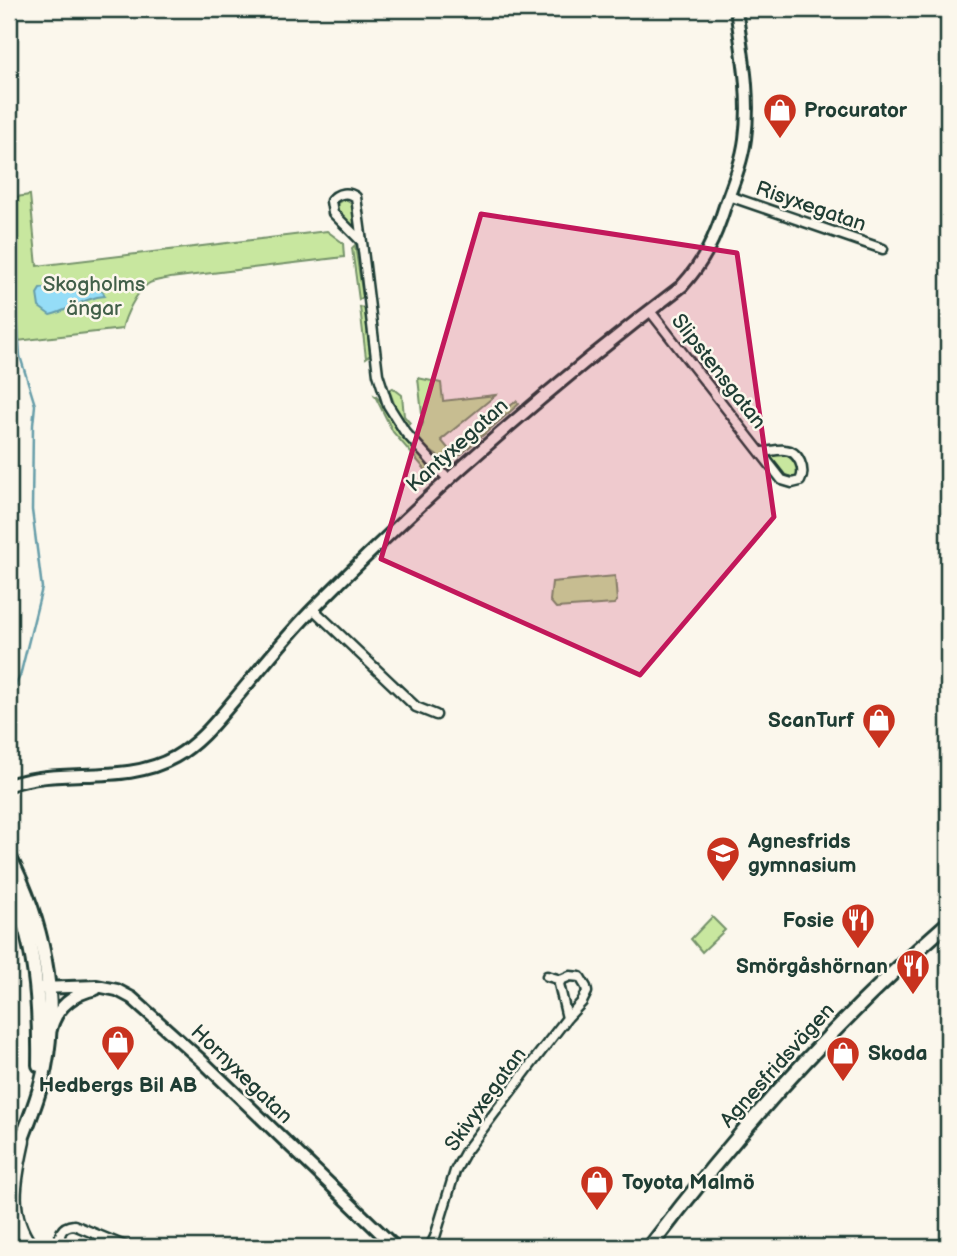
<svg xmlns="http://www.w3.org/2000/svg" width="957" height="1256" font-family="'Balsamiq Sans',sans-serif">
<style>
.green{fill:#c8e79f;stroke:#74926a;stroke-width:2}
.water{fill:#95ddf7;stroke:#669da9;stroke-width:2}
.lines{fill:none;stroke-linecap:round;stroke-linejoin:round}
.stream{stroke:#669da9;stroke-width:2.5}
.minor-casing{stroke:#1f3d34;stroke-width:13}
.tertiary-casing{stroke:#1f3d34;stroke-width:16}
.secondary-casing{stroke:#1f3d34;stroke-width:18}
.motorway-casing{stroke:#1f3d34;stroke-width:21}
.minor{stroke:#fbf7ec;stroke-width:8}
.tertiary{stroke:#fbf7ec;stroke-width:10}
.secondary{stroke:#fbf7ec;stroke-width:12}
.motorway{stroke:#fbf7ec;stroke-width:16}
.marked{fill:#c2185b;fill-opacity:0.2;stroke:#c2185b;stroke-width:5;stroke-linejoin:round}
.labels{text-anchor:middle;stroke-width:5;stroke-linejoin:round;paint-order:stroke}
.poi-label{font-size:21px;font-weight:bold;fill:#1f3d34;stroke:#fbf7ec;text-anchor:start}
.street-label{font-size:21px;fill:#1f3d34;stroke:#fbf7ec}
.park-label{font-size:21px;fill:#415f49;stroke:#fbf7ec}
</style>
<rect width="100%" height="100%" fill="#fbf7ec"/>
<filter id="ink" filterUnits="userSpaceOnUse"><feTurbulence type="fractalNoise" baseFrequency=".0143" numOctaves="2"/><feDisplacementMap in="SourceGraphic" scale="14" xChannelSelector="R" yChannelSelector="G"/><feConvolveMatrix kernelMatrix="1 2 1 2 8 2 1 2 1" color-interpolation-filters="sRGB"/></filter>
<g filter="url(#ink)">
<path class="green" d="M 30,195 L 37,266 L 327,231 L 343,243 L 344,257 L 170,278 C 163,280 154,280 148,284 C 136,292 125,316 122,329 L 9,342 L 9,198 Z
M 344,199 L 352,204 L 355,228 L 336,209 L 338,203 Z
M 355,245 L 363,297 L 359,300 L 352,248 Z
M 360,307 L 365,308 L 370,355 L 366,358 Z
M 418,378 L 441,383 L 443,401 L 496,395 L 441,440 L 451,452 L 459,445 L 462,448 L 516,401 L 519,404 L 458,457 C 442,465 426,448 417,436 L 423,423 Z
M 393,388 L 402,395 L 404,416 L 410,423 L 408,425 L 397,411 L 389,390 Z
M 375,396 C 386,403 391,422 400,434 C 410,446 429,460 430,475 L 393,432 Z
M 783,454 C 792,456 796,464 799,472 L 795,478 L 785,475 L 770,456 Z
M 615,576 L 617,601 L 614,604 L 556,608 L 550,601 L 552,582 Z
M 712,917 L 725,930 L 702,952 L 691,939 Z"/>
<path class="water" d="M 91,283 L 103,292 L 105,296 C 85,297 69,311 50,315 L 39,307 L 37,294 L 40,289 L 49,287 L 71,288 Z"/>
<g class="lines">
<path class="stream" d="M 9,255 L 14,269 L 20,356 L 35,405 L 33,425 L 32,510 L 42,588 L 20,676 L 9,698"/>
<g class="minor-casing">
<path id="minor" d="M 729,196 L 883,249
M 362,242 L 356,197 C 348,191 337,193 331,201 L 333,213 L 362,242 L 378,374 L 388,405 L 405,432 L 447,478
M 650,311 L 782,480 L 792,483 L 800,481 C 806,470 799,451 785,450 C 777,449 769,452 761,452
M 313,609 L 416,707 L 436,715
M 945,679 L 948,683
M 547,976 L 561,980
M 62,1247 C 57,1235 61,1226 74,1225 L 127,1247
M 89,1247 L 102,1243 L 113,1243
M 430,1247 L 435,1237 L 455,1171 L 466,1151 L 529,1067 L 567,1018 L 582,1002 L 587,992 L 586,987 L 580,977 L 570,976 L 561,980 L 559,984 L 567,1018"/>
</g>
<g class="tertiary-casing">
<path id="tertiary" d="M 9,785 C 61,766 124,786 175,757 C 200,743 217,720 235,699 C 261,668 287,635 315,607 C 430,491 551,385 682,286 C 704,262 715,238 725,206 C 733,184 742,162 745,139 C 751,95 742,52 736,9
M 41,988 L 97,986 L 117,990 L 132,998 L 201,1060 L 395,1247
M 51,1029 C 57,1006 73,994 96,989"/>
</g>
<g class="secondary-casing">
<path id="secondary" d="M 9,856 C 42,920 59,995 45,1067 C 40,1095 28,1122 18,1149
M 9,884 C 36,941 40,1003 39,1065
M 650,1247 C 740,1128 835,1021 948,923"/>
</g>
<g class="motorway-casing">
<path id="motorway" d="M 21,1141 C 13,1178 4,1214 29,1247
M 9,1236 L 18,1247"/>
</g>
<use href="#minor" class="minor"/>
<use href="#tertiary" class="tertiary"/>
<use href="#secondary" class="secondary"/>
<use href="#motorway" class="motorway"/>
</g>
</g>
<path class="marked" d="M 481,214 L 737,253 L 774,517 L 640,675 L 381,559 Z"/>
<defs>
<g id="shop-pin" transform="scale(1.75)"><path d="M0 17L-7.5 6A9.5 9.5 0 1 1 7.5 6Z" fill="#c8321e" stroke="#fbf7ec"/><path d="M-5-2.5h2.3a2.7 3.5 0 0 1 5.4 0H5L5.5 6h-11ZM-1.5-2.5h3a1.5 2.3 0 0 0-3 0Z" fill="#fff"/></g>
<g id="school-pin" transform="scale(1.75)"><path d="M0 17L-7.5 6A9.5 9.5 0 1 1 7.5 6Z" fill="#c8321e" stroke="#fbf7ec"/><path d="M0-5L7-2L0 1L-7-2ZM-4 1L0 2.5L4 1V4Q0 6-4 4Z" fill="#fff"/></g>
<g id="restaurant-pin" transform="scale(1.75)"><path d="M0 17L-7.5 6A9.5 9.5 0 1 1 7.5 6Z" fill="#c8321e" stroke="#fbf7ec"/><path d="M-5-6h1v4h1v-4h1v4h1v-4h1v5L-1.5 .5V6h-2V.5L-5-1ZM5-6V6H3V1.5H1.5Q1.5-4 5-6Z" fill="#fff"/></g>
</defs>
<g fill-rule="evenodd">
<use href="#shop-pin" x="780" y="110"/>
<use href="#shop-pin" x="879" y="720"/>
<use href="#school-pin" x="723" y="853"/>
<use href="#restaurant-pin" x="858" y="920"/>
<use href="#restaurant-pin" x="913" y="966"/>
<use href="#shop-pin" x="118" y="1042"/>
<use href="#shop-pin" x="843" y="1053"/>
<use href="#shop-pin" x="597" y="1182"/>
</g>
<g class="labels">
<g class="poi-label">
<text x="804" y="117">Procurator</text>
<text x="854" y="727" text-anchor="end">ScanTurf</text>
<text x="748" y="848">Agnesfrids<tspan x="748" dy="24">gymnasium</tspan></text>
<text x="834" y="927" text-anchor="end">Fosie</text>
<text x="888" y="973" text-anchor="end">Smörgåshörnan</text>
<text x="868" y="1060">Skoda</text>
<text x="118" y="1092" text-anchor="middle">Hedbergs Bil AB</text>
<text x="622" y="1189">Toyota Malmö</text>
</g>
<g class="street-label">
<text transform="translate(811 206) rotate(19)" y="7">Risyxegatan</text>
<text transform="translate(719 371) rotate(52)" y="7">Slipstensgatan</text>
<text transform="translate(457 445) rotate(-42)" y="7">Kantyxegatan</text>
<text transform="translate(777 1065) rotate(-48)" y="7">Agnesfridsvägen</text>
<text transform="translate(242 1074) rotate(44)" y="7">Hornyxegatan</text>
<text transform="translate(485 1099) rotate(-54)" y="7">Skivyxegatan</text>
</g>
<g class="park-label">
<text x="94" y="291">Skogholms<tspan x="94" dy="24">ängar</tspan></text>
</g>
</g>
<rect width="957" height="1256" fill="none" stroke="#fbf7ec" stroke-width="35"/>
<rect x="18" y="18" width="922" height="1221" fill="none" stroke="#1f3d34" stroke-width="2.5" filter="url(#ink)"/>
</svg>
